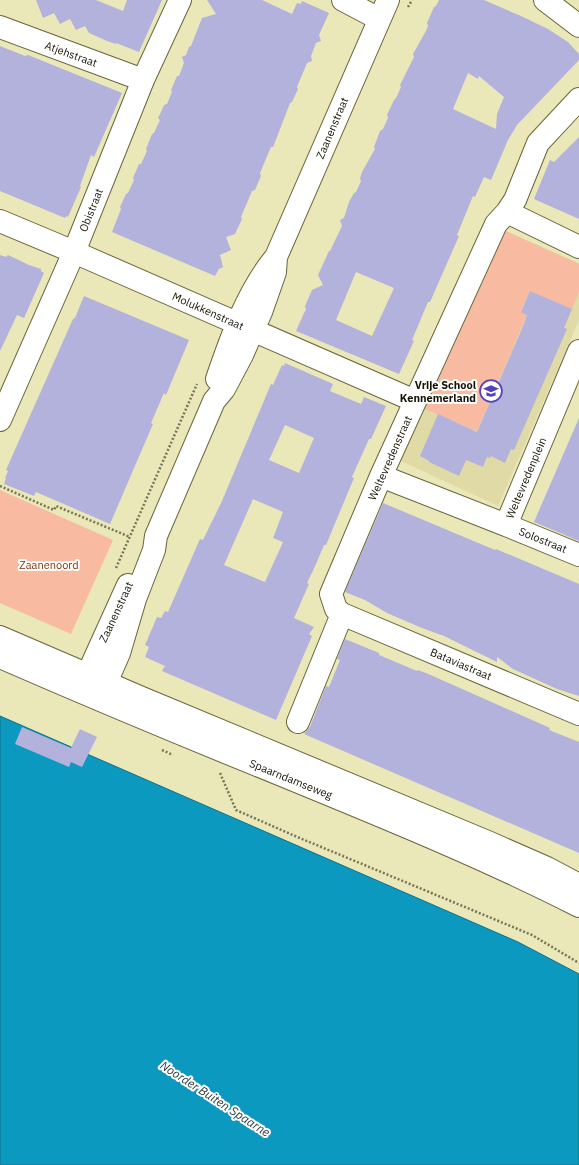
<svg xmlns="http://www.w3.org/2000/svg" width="579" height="1165" font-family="'IBM Plex Sans',sans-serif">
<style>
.built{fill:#e0dba6}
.green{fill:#f8baa0}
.water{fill:#0c99bf;stroke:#0e7087}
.building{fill:#b2b2dd;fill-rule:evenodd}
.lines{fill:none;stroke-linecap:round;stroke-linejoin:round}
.minor-casing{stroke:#68643b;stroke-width:24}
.major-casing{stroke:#68643b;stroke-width:24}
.path{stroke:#777557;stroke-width:2.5;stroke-dasharray:2 2;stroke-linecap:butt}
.minor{stroke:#fff;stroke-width:22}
.major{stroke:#fff;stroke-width:22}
.labels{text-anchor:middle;stroke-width:4;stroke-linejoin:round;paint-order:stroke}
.street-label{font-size:11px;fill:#141203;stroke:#fff}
.poi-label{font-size:11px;font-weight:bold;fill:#141203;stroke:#fff;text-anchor:end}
.park-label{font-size:11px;fill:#7d3003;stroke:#fff}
.water-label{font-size:12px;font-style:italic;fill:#1d3139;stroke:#fff}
</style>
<rect width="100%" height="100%" fill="#eae7b9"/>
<path class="built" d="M 506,231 L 579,263 L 579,320 L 498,506 L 401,461 Z"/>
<path class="green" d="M 506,231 L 579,264 L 579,292 L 572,309 L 530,291 L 521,310 L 527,315 L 477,431 L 425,409 Z
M 0,490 L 113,540 L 71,634 L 0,603 Z"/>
<path class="water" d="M 0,716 L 518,942 L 579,974 L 579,1165 L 0,1165 Z"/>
<path class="building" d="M 36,0 L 96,0 L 123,11 L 127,0 L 162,0 L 139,52 L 116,43 L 116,44 L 107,41 L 89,33 L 85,26 L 76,30 L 70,19 L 60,24 L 54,13 L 43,18 Z
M 207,0 L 262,0 L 292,14 L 297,3 L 301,4 L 302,1 L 329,13 L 319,35 L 321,41 L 316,43 L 311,56 L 312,61 L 307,63 L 297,87 L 298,89 L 292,102 L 290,103 L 287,111 L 273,147 L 271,147 L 260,173 L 261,176 L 255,190 L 252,191 L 241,217 L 242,219 L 235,234 L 226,237 L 231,250 L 220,255 L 223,267 L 219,269 L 215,276 L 112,232 L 121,209 L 120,207 L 126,194 L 128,193 L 134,180 L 133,178 L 139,164 L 141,164 L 147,151 L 146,149 L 152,134 L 154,133 L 160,120 L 158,118 L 161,112 L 164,105 L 167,104 L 172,92 L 171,90 L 177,76 L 179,76 L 184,63 L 182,57 L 186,55 L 189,47 L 191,46 L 202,18 L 216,14 Z
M 439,0 L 484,0 L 521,16 L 548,29 L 568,42 L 579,54 L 579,60 L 517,125 L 508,140 L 491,180 L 484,177 L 475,197 L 473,196 L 457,235 L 459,236 L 430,302 L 428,302 L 412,340 L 414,341 L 399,374 L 296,331 L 304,313 L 306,310 L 305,306 L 312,290 L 323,285 L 318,275 L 329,251 L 330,251 L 342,226 L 340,220 L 344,218 L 349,202 L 354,193 L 356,192 L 361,181 L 360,178 L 362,172 L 375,149 L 374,147 L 380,131 L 383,129 L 388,118 L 387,115 L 394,100 L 396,98 L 401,87 L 400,85 L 414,57 L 413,54 L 426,31 L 428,26 L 427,23 L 434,7 L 436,6 ZM 468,73 L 478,79 L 479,76 L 504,97 L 497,114 L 496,129 L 453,109 ZM 356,272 L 394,288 L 372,336 L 336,320 Z
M 0,46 L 25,56 L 28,55 L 122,93 L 94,157 L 91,155 L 80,186 L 81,187 L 68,217 L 66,216 L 65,218 L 0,191 Z
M 579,137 L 579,219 L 534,199 L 550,160 L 554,162 Z
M 0,255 L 6,257 L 8,255 L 29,265 L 41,269 L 41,271 L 44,273 L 24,318 L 17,315 L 0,351 Z
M 530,291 L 572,309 L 564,328 L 567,329 L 514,450 L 511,449 L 505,463 L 491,456 L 490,458 L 487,457 L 483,467 L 466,460 L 459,476 L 429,462 L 429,461 L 420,456 L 438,414 L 477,432 L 524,324 L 527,315 L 521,312 Z
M 84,296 L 189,340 L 166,395 L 164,393 L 151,423 L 153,424 L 110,524 L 36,492 L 34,496 L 4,484 L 6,478 L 5,478 L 8,471 L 6,470 L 73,319 L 75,318 Z
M 285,363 L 333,384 L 330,391 L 361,404 L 364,397 L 386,406 L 371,439 L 369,439 L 352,477 L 354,478 L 326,545 L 324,545 L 316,564 L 307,583 L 309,584 L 294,618 L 314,627 L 309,634 L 312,636 L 276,720 L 162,671 L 165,666 L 145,657 L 149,647 L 145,645 L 157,617 L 161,618 L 165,611 L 168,612 L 200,539 L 203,540 L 222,501 L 271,384 L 273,385 L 282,365 L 284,366 ZM 285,425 L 314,438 L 299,473 L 269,460 ZM 253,499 L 283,512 L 273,538 L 283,542 L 265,582 L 224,565 Z
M 579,418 L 579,541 L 534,522 Z
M 383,503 L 495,550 L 496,549 L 579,584 L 579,696 L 557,689 L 513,669 L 497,657 L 497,662 L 442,635 L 441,635 L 422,628 L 387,613 L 365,600 L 345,592 Z
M 345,639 L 379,653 L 379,655 L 417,671 L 418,670 L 426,673 L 550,728 L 549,730 L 579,742 L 579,853 L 304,734 L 310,727 L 326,686 L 329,687 L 340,660 L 337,659 Z
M 22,727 L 71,748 L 80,729 L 97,737 L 82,767 L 71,762 L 69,767 L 15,744 Z"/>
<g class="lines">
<g class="minor-casing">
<path id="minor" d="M 343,0 L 379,19
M 545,0 L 579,26
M 0,27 L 143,80
M 507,212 L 579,247
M 0,221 L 74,252 L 415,401
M 217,379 C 231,338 248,290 276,257 L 388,0
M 0,420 L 74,252 L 143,80 L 180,0
M 381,476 L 506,525 L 579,351
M 506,525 L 579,555
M 342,614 L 579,714
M 80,691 L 128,585
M 99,699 L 119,653 L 135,599 L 154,550 L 156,536 L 214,401 L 224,389 L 242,355 L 261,312 L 275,272 L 276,257
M 298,722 L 342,614 L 336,609 L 331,594 L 381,476 L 496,224 L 507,212 L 515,200 L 538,143 L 579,99"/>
</g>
<g class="major-casing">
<path id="major" d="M 0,637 L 142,698 L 490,843 L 547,868 L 579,885
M 0,657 C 92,697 185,736 277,773 C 379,815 481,856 579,906"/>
</g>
<path class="path" d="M 408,7 L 412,0
M 0,486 L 54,510 L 56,506 L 130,537
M 116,568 L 197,384
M 162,750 L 173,755
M 220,773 L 236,810 L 295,836 L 532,935 L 579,963"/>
<use href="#minor" class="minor"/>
<use href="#major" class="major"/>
</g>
<defs>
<g id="school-ring" transform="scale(1.15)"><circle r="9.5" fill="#fff" stroke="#5442ba" stroke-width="1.5"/><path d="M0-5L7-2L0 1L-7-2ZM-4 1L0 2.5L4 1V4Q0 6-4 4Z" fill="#5442ba"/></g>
</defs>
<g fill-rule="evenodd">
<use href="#school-ring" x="491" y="391"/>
</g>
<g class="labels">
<g class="street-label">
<text transform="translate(71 54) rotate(20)" y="4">Atjehstraat</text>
<text transform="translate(332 128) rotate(-67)" y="4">Zaanenstraat</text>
<text transform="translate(91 210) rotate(-68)" y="4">Obistraat</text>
<text transform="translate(208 311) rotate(24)" y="4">Molukkenstraat</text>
<text transform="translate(390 458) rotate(-66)" y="4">Weltevredenstraat</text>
<text transform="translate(526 478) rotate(-67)" y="4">Weltevredenplein</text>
<text transform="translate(543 540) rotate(22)" y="4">Solostraat</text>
<text transform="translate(116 612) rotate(-65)" y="4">Zaanenstraat</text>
<text transform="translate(461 664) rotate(23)" y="4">Bataviastraat</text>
<text transform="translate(291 779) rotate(22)" y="4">Spaarndamseweg</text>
</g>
<g class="poi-label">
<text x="476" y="389">Vrije School<tspan x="476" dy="13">Kennemerland</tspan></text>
</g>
<g class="park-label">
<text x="49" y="569">Zaanenoord</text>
</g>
<g class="water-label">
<text transform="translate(215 1099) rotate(33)" y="4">Noorder Buiten Spaarne</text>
</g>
</g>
</svg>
